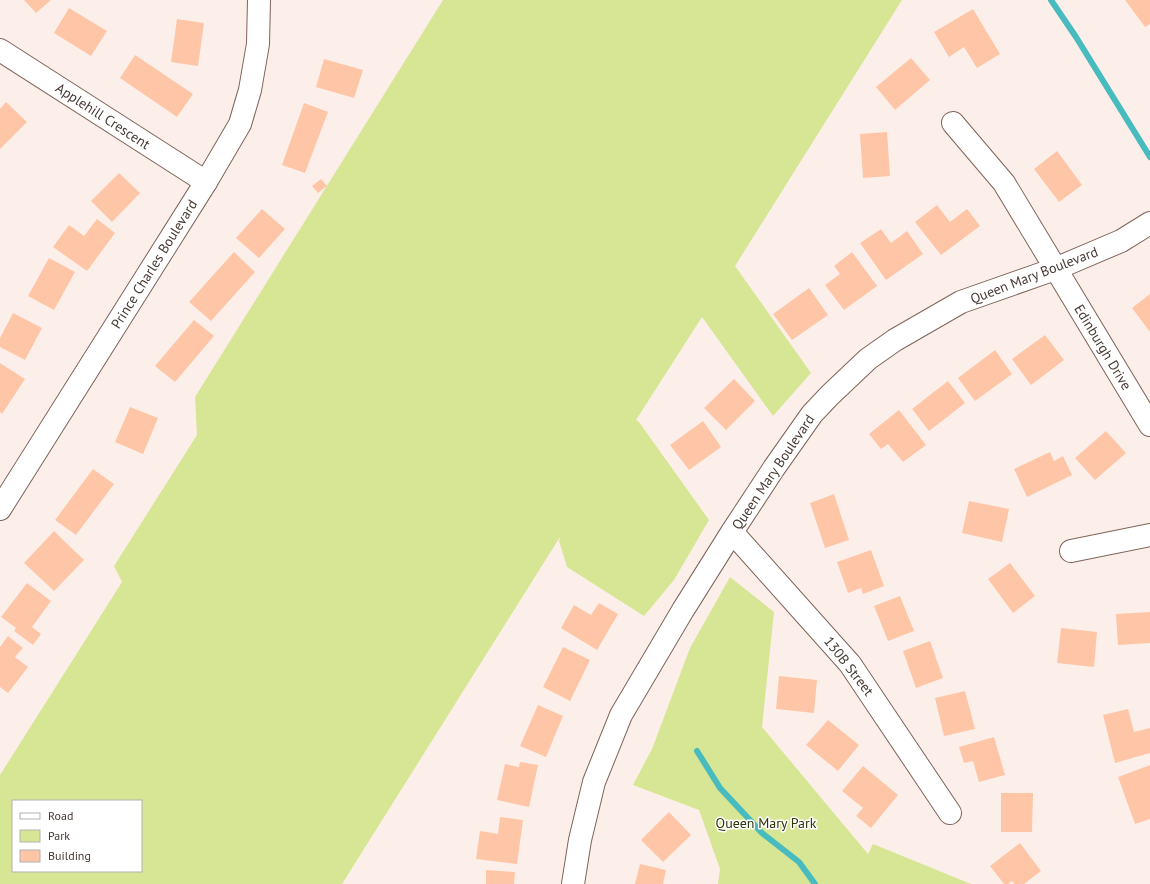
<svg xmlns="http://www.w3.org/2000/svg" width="1150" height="884" font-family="'PT Sans',sans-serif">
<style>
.green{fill:#d7e694;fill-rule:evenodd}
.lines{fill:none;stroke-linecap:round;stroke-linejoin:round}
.stream{stroke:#47bbbe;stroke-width:6}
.building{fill:#fec6a7}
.street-casing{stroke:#7f6459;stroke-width:24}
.secondary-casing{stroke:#7f6459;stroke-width:24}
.street{stroke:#fff;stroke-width:22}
.secondary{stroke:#fff;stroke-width:22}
.labels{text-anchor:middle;stroke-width:3;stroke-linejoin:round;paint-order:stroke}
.street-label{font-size:14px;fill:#463934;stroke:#fff}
.park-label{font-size:14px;fill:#2e3409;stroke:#fff}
</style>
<rect width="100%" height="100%" fill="#fcefea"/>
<path class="green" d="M 443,0 L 902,0 L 735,266 L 811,373 L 773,416 L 702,317 L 636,420 L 639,422 L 709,520 L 674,580 L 644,616 L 567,567 L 559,541 L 560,537 L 342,884 L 0,884 L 0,775 L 122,582 L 114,566 L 197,435 L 195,397 ZM 13,801 L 141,801 L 141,871 L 13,871 Z
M 730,577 L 774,612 L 762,727 L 868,854 L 873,844 L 971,884 L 718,884 L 720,869 L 699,810 L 633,785 L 652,749 L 690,648 Z"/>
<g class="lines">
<path class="stream" d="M 1051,0 L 1076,37 L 1150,157
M 697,751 L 720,788 L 762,833 L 799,862 L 815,884"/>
</g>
<path class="building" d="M 24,0 L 51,0 L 36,13 Z
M 1125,0 L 1150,0 L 1150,24 L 1145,27 Z
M 69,8 L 107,31 L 91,56 L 54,33 Z
M 973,9 L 1000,54 L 977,68 L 964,47 L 949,57 L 934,32 Z
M 177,19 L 204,23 L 198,66 L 171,62 Z
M 135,55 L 193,94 L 177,117 L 120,78 Z
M 911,58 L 930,80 L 895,110 L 876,87 Z
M 324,59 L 363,70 L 354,98 L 316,87 Z
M 6,102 L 27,122 L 0,149 L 0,109 Z
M 304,103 L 328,112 L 305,173 L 282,165 Z
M 887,132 L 890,176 L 863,178 L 860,134 Z
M 1057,151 L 1082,185 L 1059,202 L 1034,169 Z
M 119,173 L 140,193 L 112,222 L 91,201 Z
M 321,179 L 327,186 L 318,193 L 312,186 Z
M 937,205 L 950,222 L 967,209 L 980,226 L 941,255 L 915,222 Z
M 262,209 L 285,229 L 259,258 L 236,238 Z
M 97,219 L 115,233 L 87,271 L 53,247 L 69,225 L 84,236 Z
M 881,229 L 891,243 L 907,231 L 923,254 L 886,280 L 860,243 Z
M 234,252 L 255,272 L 211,321 L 189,302 Z
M 852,252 L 877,286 L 844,310 L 825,285 L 840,274 L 834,266 Z
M 49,258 L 75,272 L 54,310 L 28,296 Z
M 809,288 L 828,315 L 792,340 L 773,314 Z
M 1150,294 L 1150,332 L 1132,308 Z
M 13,313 L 42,328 L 25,360 L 0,347 L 0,338 Z
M 194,320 L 214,336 L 175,382 L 155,366 Z
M 1045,335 L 1064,360 L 1031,385 L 1012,359 Z
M 995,350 L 1012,374 L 975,401 L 958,378 Z
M 0,363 L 25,379 L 2,414 L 0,412 Z
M 734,379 L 755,401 L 726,430 L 704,408 Z
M 948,381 L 965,403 L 929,431 L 912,409 Z
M 130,407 L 158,418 L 143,454 L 115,442 Z
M 899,410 L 926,445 L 903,462 L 888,444 L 881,449 L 869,434 Z
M 703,421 L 721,447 L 689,470 L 670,445 Z
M 1106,431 L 1126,453 L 1095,480 L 1075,458 Z
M 1050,452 L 1054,461 L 1063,456 L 1072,475 L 1027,497 L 1014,469 Z
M 93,469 L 114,484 L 76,535 L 55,520 Z
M 834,494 L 849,540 L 825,548 L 810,503 Z
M 969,501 L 1009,509 L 1002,542 L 962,533 Z
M 54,531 L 84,560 L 54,591 L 24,563 Z
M 871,550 L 884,586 L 863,594 L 861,588 L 848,593 L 837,562 Z
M 1010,563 L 1035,596 L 1013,613 L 988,579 Z
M 27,583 L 51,601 L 32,627 L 41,634 L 33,645 L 14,631 L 16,628 L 1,617 Z
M 900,596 L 914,631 L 888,641 L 874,606 Z
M 599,603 L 618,614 L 597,650 L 561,628 L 574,605 L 591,615 Z
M 1150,612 L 1150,643 L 1118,645 L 1116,614 Z
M 1061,628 L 1097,632 L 1094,667 L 1057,663 Z
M 8,636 L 23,648 L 15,657 L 28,667 L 8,693 L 0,687 L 0,647 Z
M 930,641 L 943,678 L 916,688 L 903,651 Z
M 563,647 L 590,660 L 570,701 L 543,687 Z
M 779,676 L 817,680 L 814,713 L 776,709 Z
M 965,691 L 975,729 L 944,736 L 935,698 Z
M 538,705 L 563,716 L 546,757 L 520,746 Z
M 1128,709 L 1134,732 L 1150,728 L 1150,753 L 1115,763 L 1103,715 Z
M 828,720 L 859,745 L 838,771 L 806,745 Z
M 994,737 L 1005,775 L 979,782 L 973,761 L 964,763 L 959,747 Z
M 520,762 L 538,765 L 529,807 L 497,800 L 505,764 L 519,767 Z
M 1150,765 L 1150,819 L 1135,824 L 1118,777 Z
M 863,766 L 898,795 L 871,828 L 856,816 L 863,808 L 842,791 Z
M 1001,793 L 1033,793 L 1032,832 L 1001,832 Z
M 669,812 L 691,835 L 663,862 L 641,840 Z
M 500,817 L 523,820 L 517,864 L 476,859 L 480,831 L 498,834 Z
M 1020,843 L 1041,871 L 1024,884 L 1014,884 L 1012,881 L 1008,884 L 1004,884 L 990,866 Z
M 640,864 L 666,870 L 663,884 L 635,884 Z
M 486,870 L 515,872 L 514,884 L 486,884 Z"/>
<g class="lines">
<g class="street-casing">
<path id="street" d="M 0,50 L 206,182
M 953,123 L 1004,183 L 1150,425
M 732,532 L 850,664 L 950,813
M 1071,551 L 1150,535
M 573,884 L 580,840 L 594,782 L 621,715 L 683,610 L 732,532 L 774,468 L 812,414 L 830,395 L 868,359 L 895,340 L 961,302 L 1055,269 L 1121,241 L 1150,223"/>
</g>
<g class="secondary-casing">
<path id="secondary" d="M 0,509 L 206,182 L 240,124 L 250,90 L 258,44 L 259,0"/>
</g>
<use href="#street" class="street"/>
<use href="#secondary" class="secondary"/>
</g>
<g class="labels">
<g class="street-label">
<text transform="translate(103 116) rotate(33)" y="5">Applehill Crescent</text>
<text transform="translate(154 264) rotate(-58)" y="5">Prince Charles Boulevard</text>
<text transform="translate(1034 275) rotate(-21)" y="5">Queen Mary Boulevard</text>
<text transform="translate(1103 347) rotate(59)" y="5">Edinburgh Drive</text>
<text transform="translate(773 472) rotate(-56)" y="5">Queen Mary Boulevard</text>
<text transform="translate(849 666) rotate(52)" y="5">130B Street</text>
</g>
<g class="park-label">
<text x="766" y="828">Queen Mary Park</text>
</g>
</g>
<rect x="12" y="800" width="130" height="72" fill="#ffffff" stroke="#b5b0ae"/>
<rect x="20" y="813" width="20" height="6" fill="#ffffff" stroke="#b5b0ae"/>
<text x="48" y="820" font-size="12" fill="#463934">Road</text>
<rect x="20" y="830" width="20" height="12" fill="#d7e694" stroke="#b5b0ae"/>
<text x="48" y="840" font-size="12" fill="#463934">Park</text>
<rect x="20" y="850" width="20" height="12" fill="#fec6a7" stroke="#b5b0ae"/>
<text x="48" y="860" font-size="12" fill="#463934">Building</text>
</svg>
